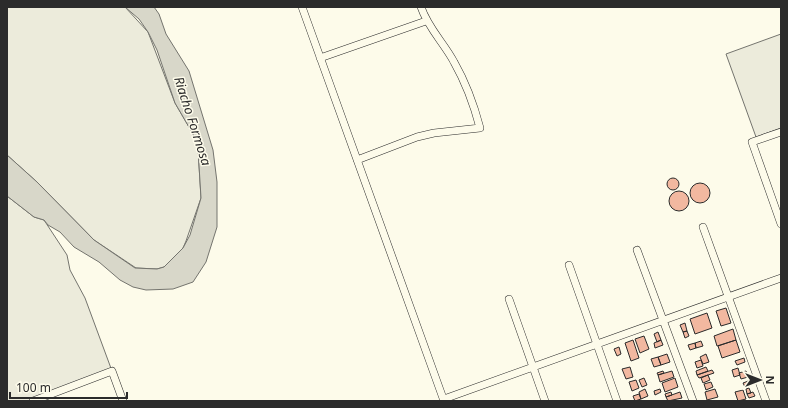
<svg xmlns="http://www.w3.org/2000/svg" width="788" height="408" font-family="'Noto Sans',sans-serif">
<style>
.green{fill:#ecebdb;stroke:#74746e}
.water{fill:#d8d7c9;stroke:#74746e}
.building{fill:#f2b8a0;stroke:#2b2b2b}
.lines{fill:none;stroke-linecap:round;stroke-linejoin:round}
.street-casing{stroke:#2b2b2b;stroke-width:8}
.street{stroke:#fdfbea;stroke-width:7}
.labels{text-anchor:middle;stroke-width:3;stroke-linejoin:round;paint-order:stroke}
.water-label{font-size:13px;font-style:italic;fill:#2b2b2b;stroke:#fdfbea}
</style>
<rect width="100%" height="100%" fill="#fdfbea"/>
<path class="green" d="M 7,7 L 125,7 L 148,32 L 175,103 L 193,134 L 198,149 L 201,198 L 186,241 L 183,248 L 164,267 L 157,269 L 136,268 L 94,240 L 37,182 L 7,155 Z
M 781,34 L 781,128 L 756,137 L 726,54 Z
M 7,196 L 34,217 L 44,220 L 67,255 L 70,270 L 85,298 L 112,371 L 33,401 L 7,401 Z"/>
<path class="water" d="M 125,7 L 154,7 L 159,14 L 166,34 L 189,71 L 213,150 L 217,182 L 217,227 L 206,262 L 193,282 L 173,289 L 146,290 L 133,287 L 120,280 L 99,262 L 74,247 L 60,232 L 48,225 L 44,220 L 34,217 L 7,196 L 7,155 L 37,182 L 94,240 L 135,268 L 157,269 L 164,267 L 183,248 L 190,235 L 201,198 L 198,149 L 193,134 L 175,103 L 157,50 L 148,32 L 139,19 Z"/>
<path class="building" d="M667 184a6 6 0 1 1 12 0a6 6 0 1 1-12 0Z
M690 193a10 10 0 1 1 20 0a10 10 0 1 1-20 0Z
M669 201a10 10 0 1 1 20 0a10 10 0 1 1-20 0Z
M 726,308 L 731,323 L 721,326 L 716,311 Z
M 707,313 L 712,328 L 695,334 L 690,319 Z
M 685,323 L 687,331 L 683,332 L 680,325 Z
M 733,329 L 736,340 L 717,346 L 714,336 Z
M 687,331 L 689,336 L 685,338 L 683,332 Z
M 658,332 L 661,340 L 657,342 L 654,334 Z
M 644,336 L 649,349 L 640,353 L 635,339 Z
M 633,340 L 639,358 L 631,361 L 625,343 Z
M 661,340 L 663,345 L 655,348 L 654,343 Z
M 736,340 L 740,352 L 722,358 L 718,346 Z
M 701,341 L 703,346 L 696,348 L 695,343 Z
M 695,343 L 696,348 L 690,350 L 688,345 Z
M 619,347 L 621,354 L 617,356 L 614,349 Z
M 667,354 L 670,362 L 661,365 L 658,357 Z
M 706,354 L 709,362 L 703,364 L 700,357 Z
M 658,357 L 661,365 L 654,367 L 651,359 Z
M 744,358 L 745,362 L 737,365 L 735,361 Z
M 701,360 L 703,366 L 697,368 L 695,362 Z
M 630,367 L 633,377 L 626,379 L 622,369 Z
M 706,367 L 708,371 L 697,375 L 696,371 Z
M 738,368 L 740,375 L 734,377 L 732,370 Z
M 712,370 L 714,373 L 699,378 L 697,375 Z
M 663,371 L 664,373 L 658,375 L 657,373 Z
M 672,371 L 674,377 L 660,382 L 658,375 Z
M 746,371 L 748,377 L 741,379 L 739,373 Z
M 708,375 L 710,380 L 703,383 L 701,378 Z
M 644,378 L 647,385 L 642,387 L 639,380 Z
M 675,378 L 678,387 L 665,392 L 662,383 Z
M 636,380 L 639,388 L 632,391 L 629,382 Z
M 751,380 L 752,385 L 745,387 L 743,383 Z
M 711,382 L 713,387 L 706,390 L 704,384 Z
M 749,388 L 751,393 L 747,394 L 746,389 Z
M 645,389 L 648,396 L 641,399 L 639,392 Z
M 660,389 L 661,392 L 655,395 L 654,391 Z
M 715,389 L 718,397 L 707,400 L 705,392 Z
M 743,390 L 746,399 L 738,401 L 735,392 Z
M 671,392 L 672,395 L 666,397 L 665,394 Z
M 680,392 L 682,398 L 668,401 L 666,397 Z
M 753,392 L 755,396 L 749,398 L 747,394 Z
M 639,394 L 641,399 L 635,401 L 633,396 Z"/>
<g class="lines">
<g class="street-casing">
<path id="street" d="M 302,7 L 444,401
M 320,58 L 426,21
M 781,132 L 752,142 L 781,224
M 357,160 L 417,137 L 434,133 L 480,128 C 474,105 466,83 454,62 C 444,43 428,28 421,7
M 703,227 L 766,401
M 637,250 L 693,401
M 569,265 L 617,401
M 509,299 L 545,401
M 444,399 L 781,278
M 33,401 L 112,371 L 123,401"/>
</g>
<use href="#street" class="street"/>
</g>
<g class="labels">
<g class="water-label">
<text transform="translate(193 121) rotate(72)" y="5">Riacho Formosa</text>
</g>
</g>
<rect width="788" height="408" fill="none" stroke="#2b2b2b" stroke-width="16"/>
<g transform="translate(760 380) rotate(90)" stroke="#fdfbea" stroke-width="3" paint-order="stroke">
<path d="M0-3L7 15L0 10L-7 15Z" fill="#2b2b2b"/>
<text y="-6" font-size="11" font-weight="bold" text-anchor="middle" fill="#2b2b2b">N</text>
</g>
<path d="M10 392v6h117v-6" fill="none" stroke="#2b2b2b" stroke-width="2"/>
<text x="16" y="392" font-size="12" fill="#2b2b2b" stroke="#fdfbea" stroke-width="3" paint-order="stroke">100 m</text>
</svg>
